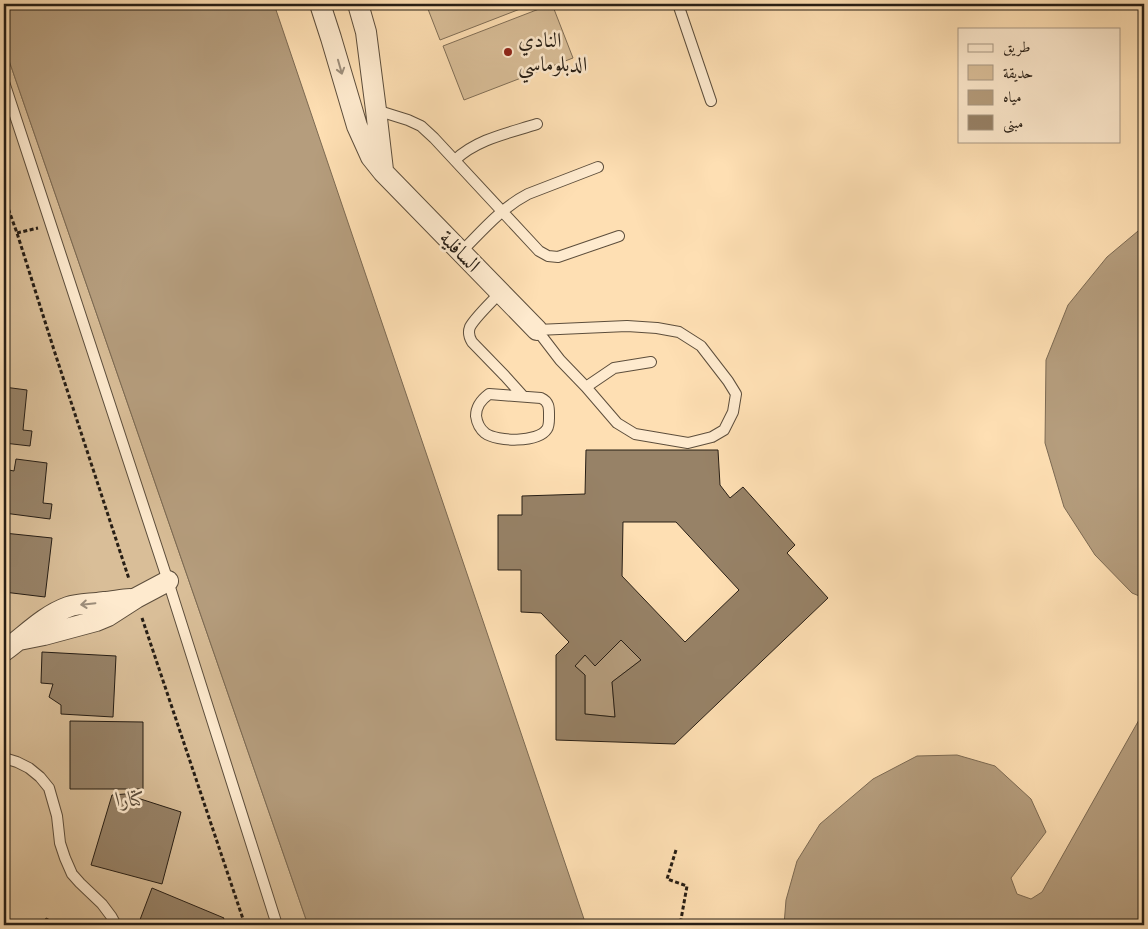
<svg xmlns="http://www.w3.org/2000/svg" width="1148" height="929" font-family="'Sorts Mill Goudy',Amiri,serif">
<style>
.green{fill:#d9be98;stroke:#806e56}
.water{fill:#b59d7d;stroke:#7c6a53}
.building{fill:#978267;stroke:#271e15;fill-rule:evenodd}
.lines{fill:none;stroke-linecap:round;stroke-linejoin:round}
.service-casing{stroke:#5d4e3c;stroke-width:12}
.minor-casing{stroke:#5d4e3c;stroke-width:22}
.path{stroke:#271e15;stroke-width:3;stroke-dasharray:4 2.5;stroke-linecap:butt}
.service{stroke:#feeace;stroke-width:10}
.minor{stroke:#feeace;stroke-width:20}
.oneway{stroke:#9d8e7b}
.poi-dot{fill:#8f2418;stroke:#feeace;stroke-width:2}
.labels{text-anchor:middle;stroke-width:5;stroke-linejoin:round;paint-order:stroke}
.poi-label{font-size:21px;fill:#271e15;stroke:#feeace;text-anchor:start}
.street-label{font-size:21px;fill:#271e15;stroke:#feeace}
.park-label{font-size:21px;font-style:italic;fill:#5c4e3c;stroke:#feeace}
</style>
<rect width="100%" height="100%" fill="#fedfb3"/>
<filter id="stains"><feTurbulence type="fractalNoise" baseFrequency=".004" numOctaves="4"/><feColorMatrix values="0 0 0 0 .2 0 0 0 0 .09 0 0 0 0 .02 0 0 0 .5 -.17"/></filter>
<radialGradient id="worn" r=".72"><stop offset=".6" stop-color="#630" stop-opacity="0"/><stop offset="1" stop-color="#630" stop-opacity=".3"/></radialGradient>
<path class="green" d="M 426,4 L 533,4 L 440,40 Z
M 552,4 L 573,58 L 464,100 L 443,46 Z
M 4,46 L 308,925 L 4,925 Z"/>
<path class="water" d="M 4,4 L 274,4 L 586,925 L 308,925 L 4,46 Z
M 1144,226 L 1144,598 L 1132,593 L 1095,555 L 1064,507 L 1045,443 L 1046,360 L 1068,305 L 1107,257 Z
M 621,640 L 641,660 L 612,682 L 615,717 L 585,714 L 585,675 L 575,666 L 585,655 L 596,665 Z
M 1144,711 L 1144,925 L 784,925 L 786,900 L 797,861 L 820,824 L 873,779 L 917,756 L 957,755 L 995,766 L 1031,799 L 1046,832 L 1011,878 L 1017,894 L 1031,899 L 1042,892 Z"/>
<path class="building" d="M 4,387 L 27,390 L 23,430 L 32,431 L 30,446 L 4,443 Z
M 586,450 L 718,450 L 720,485 L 730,498 L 743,487 L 795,545 L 787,553 L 828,598 L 675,744 L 556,740 L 556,655 L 569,642 L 541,613 L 521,612 L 521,570 L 498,570 L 498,515 L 522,515 L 522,496 L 585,494 ZM 623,522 L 676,522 L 739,590 L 685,642 L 622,576 ZM 621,640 L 641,660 L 612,682 L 615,717 L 585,714 L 585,675 L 575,666 L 585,655 L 595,666 Z
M 16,459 L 47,463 L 43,503 L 52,504 L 50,519 L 4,513 L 4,469 L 14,471 Z
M 4,533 L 52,538 L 45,597 L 4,592 Z
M 42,652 L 116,656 L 113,717 L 61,714 L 61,705 L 49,697 L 53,684 L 41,683 Z
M 70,721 L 143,722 L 143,789 L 70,789 Z
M 125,794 L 181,812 L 162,884 L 91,865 L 112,795 Z
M 152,888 L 224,918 L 221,925 L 138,925 Z
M 46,918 L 61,925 L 43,925 Z"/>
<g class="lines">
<g class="service-casing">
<path id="service" d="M 678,4 L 711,101
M 4,82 L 168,581 L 277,925
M 376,110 L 408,120 L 421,126 L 434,138 L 539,251 L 548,256 L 558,257 L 619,236
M 455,160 C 477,139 509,133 537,124
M 461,252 C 482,231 501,208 528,194 L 598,167
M 500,293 C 493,300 474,319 470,327 C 468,332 469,337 472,342 L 505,376 L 523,396
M 537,330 L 627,326 L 657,328 L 679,332 L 701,346 L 728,381 L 736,394 L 733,412 L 724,430 L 712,437 L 688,443 L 635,434 L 617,423 L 586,387
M 537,330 L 560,360 L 586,387 L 614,368 L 651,362
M 489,394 L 541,398 C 550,402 549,409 549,418 C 549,421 549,426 547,429 C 538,443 497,442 485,433 C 480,429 477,423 476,416 C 476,406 481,400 489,394 Z
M 4,758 L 17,762 L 29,768 L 40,777 L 49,788 L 57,816 L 60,843 L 65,858 L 72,874 L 80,883 L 102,904 L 111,916 L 116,925"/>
</g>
<g class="minor-casing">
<path id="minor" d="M 320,4 L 331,38 L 357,126 L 371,157 L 383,172 L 537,330
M 358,4 L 366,32 L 376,110 L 383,170
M 19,640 L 44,635 L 96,621 L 108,616 L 136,598 L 168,581
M 4,651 C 25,636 43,616 68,607 C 79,603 91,604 103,602 C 112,602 121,599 130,599"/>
</g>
<path class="path" d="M 4,197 L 17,233 L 54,350 L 129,579
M 17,233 L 38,228
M 142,618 L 245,925
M 676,850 L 667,879 L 687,886 L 680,925"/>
<use href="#service" class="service"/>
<use href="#minor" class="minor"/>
</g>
<defs><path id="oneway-shaft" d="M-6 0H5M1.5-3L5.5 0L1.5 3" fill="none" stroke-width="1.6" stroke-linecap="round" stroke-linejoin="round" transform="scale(1.25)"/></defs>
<g class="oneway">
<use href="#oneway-shaft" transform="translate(340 67) rotate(74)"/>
<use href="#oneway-shaft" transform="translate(88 604) rotate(174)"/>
</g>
<circle class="poi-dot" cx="508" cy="52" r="5"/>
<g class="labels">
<g class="poi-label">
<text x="518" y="47">النادي<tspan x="518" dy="24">الدبلوماسي</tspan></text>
</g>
<g class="street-label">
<text transform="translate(460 251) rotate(46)" y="7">السافلية</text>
</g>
<g class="park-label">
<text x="131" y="806">كتارا</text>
</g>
</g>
<rect width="1148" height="929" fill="none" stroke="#fedfb3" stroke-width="20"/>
<rect x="5" y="5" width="1138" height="919" fill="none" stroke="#271e15" stroke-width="2.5"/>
<rect x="10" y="10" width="1128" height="909" fill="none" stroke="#271e15"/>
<rect x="958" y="28" width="162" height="115" fill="#feeace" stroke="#a89884"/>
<rect x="968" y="44" width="25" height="8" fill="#feeace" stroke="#a89884"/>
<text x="1003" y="52" font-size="15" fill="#271e15">طريق</text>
<rect x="968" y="65" width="25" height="15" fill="#d9be98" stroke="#a89884"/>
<text x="1003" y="78" font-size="15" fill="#271e15">حديقة</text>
<rect x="968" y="90" width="25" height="15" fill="#b59d7d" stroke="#a89884"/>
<text x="1003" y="102" font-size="15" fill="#271e15">مياه</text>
<rect x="968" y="115" width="25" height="15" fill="#978267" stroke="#a89884"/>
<text x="1003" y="128" font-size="15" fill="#271e15">مبنى</text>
<rect width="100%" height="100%" filter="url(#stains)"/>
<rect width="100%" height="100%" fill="url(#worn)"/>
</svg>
